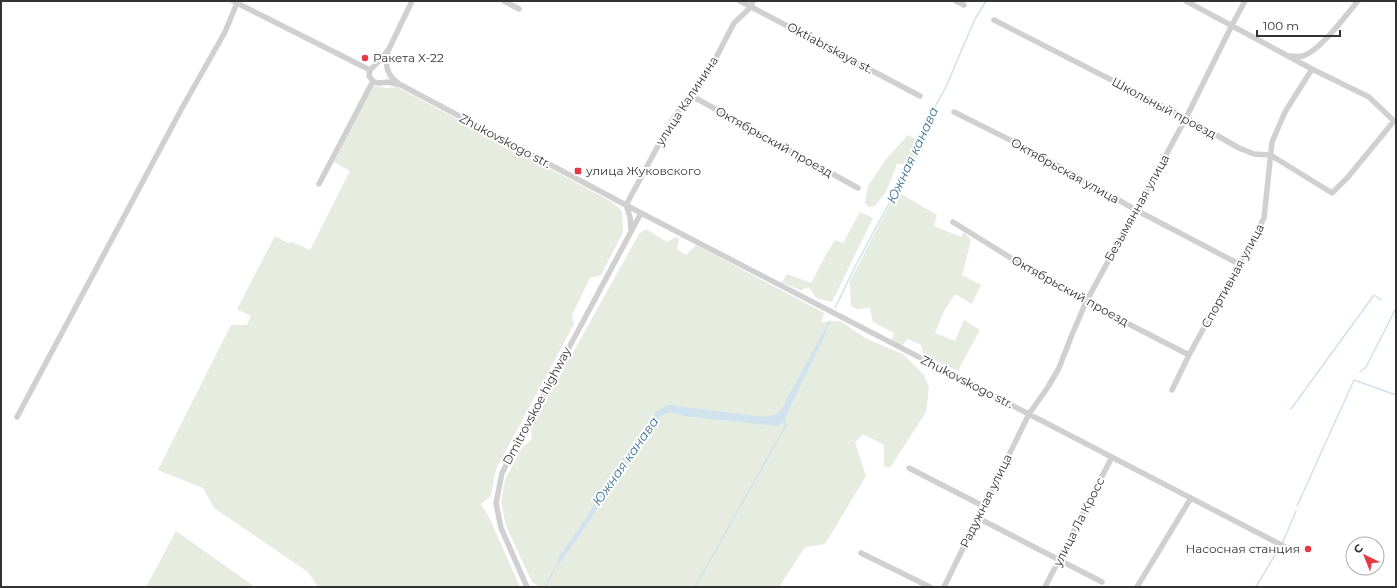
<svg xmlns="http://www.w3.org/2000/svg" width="1397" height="588" font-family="Montserrat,sans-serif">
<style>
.green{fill:#e6ecdf}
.water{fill:#cfe2ee}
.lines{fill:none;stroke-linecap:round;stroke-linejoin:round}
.stream{stroke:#cfe2ee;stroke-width:1.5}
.minor{stroke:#d0d0d0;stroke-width:5.5}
.poi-dot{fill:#e63946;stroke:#fff;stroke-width:1.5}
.labels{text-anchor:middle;stroke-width:4;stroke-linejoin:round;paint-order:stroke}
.street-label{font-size:12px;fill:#333;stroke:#fff}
.poi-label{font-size:12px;fill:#333;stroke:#fff;text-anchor:start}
.water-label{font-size:13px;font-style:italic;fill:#3f7597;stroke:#fff}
</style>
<rect width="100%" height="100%" fill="#fff"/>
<path class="green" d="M 372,85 L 386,88 L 397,87 L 612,202 L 622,211 L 623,232 L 601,275 L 590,278 L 572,315 L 574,324 L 496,469 L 491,496 L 481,504 L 489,517 L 520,587 L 318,587 L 308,572 L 214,508 L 203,488 L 158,470 L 231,325 L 247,325 L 251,316 L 237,309 L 275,236 L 288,243 L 292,242 L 310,250 L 350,171 L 334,162 Z
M 908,135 L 923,142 L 914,164 L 897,164 L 886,192 L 875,206 L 869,207 L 865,203 L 868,186 L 887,158 Z
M 901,194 L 937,215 L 934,226 L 961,237 L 964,232 L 971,240 L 962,275 L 981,285 L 972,304 L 955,294 L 944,311 L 935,333 L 955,341 L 964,320 L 980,330 L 958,371 L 923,355 L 921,345 L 908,339 L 901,347 L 891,341 L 894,333 L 873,322 L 870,308 L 857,309 L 851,306 L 850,281 L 891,202 Z
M 860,212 L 873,218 L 832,302 L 816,298 L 809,287 L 801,290 L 782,283 L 787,274 L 811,283 L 827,253 L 835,240 L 843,243 Z
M 646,229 L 667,242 L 676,237 L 679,239 L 677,249 L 686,255 L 696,245 L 824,313 L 821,322 L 840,321 L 867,339 L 903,354 L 924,375 L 929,388 L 926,412 L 890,468 L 884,466 L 884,445 L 863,434 L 855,442 L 866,476 L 825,544 L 805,547 L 779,587 L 540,587 L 532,582 L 506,526 L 501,501 L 505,480 L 521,449 L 532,439 L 531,428 L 639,234 Z
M 176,531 L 255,587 L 146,587 Z"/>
<path class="water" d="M 825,330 L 826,333 L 792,403 L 785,420 L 778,426 L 684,416 L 670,412 L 660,416 L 626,462 L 592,517 L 559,564 L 557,560 L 588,515 L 621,460 L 657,411 L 668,405 L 764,417 L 777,414 L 781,410 L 822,334 Z"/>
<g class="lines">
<path class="stream" d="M 835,308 L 856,265 L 894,194 L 929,117 L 945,89 L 975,19 L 986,1
M 825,331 L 830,321
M 1360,372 L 1366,367 L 1395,310
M 1291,409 L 1374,295 L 1381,300
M 1297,506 L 1354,380 L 1396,395
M 1282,544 L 1296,511
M 545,587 L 558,562
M 695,587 L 786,425 L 783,420
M 1256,587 L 1278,550"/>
<path class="minor" d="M 233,1 L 370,70
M 412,1 L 389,49 L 380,60 L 370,70 L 369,76 L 374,82 L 380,83 L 388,82 L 401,85 L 641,213 L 1293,551
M 504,1 L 519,9
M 740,1 L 920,96
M 956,1 L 964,5
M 1186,1 L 1312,69 L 1369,97 L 1394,121 L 1396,121
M 994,20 L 1186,118 L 1239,148 L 1254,154 L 1270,155 L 1277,159 L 1332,193 L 1348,177 L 1394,121
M 388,52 C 385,65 386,74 398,83
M 1290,56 C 1294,56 1299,57 1303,56 C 1320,51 1346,15 1358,1
M 690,95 L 858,188
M 954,112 L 1034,152 L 1136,210 L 1239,264
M 319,184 L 373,81
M 626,205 L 672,120 L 690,95 L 707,75 L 734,23 L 751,7 L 753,1
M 626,205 L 630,217 L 631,229
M 953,222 L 1035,273 L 1086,302 L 1189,355
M 1172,390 L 1189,355 L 1264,218 L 1272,142 L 1285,112 L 1312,69
M 17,417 L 182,108 L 225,32 L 237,3
M 909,468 L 983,506
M 978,518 L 1102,582
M 861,553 L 930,587
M 527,587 L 501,528 L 496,503 L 502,473 L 641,213
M 944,587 L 1029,414 L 1048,387 L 1059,368 L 1071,337 L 1086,302 L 1186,118 L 1232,25 L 1245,1
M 1045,587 L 1112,457
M 1137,587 L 1191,498"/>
</g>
<g class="poi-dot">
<circle cx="365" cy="58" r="4"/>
<rect x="574" y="167" width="8" height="8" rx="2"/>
<circle cx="1308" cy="549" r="4"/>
</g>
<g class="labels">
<g class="street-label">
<text transform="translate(830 48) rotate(28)" y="4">Oktiabrskaya st.</text>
<text transform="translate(687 101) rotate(-57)" y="4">улица Калинина</text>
<text transform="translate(1164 108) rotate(28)" y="4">Школьный проезд</text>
<text transform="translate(505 141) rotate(28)" y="4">Zhukovskogo str.</text>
<text transform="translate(774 142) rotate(29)" y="4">Октябрьский проезд</text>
<text transform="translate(1065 171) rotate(29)" y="4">Октябрьская улица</text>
<text transform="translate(1137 208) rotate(-61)" y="4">Безымянная улица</text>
<text transform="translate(1233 276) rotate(-61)" y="4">Спортивная улица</text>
<text transform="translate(1070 291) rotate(29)" y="4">Октябрьский проезд</text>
<text transform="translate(967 382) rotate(27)" y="4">Zhukovskogo str.</text>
<text transform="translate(537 406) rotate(-62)" y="4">Dmitrovskoe highway</text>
<text transform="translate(986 501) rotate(-64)" y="4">Радужная улица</text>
<text transform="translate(1079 522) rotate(-63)" y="4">улица Ла Кросс</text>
</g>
<g class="poi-label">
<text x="373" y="62">Ракета Х-22</text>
<text x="586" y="175">улица Жуковского</text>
<text x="1300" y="553" text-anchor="end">Насосная станция</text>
</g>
<g class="water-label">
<text transform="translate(912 155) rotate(-65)" y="5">Южная канава</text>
<text transform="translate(625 461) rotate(-55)" y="5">Южная канава</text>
</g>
</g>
<rect width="1397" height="588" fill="none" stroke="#333333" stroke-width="4"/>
<g transform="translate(1365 556) rotate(317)"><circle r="19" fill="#ffffff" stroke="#adadad"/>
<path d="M0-3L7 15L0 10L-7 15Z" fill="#e63946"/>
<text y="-6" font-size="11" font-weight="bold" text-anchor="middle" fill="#333333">С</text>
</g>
<path d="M1257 30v6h83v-6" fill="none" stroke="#333333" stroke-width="2"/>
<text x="1263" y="30" font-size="12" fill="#333333" stroke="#ffffff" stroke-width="3" paint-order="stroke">100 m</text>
</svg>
